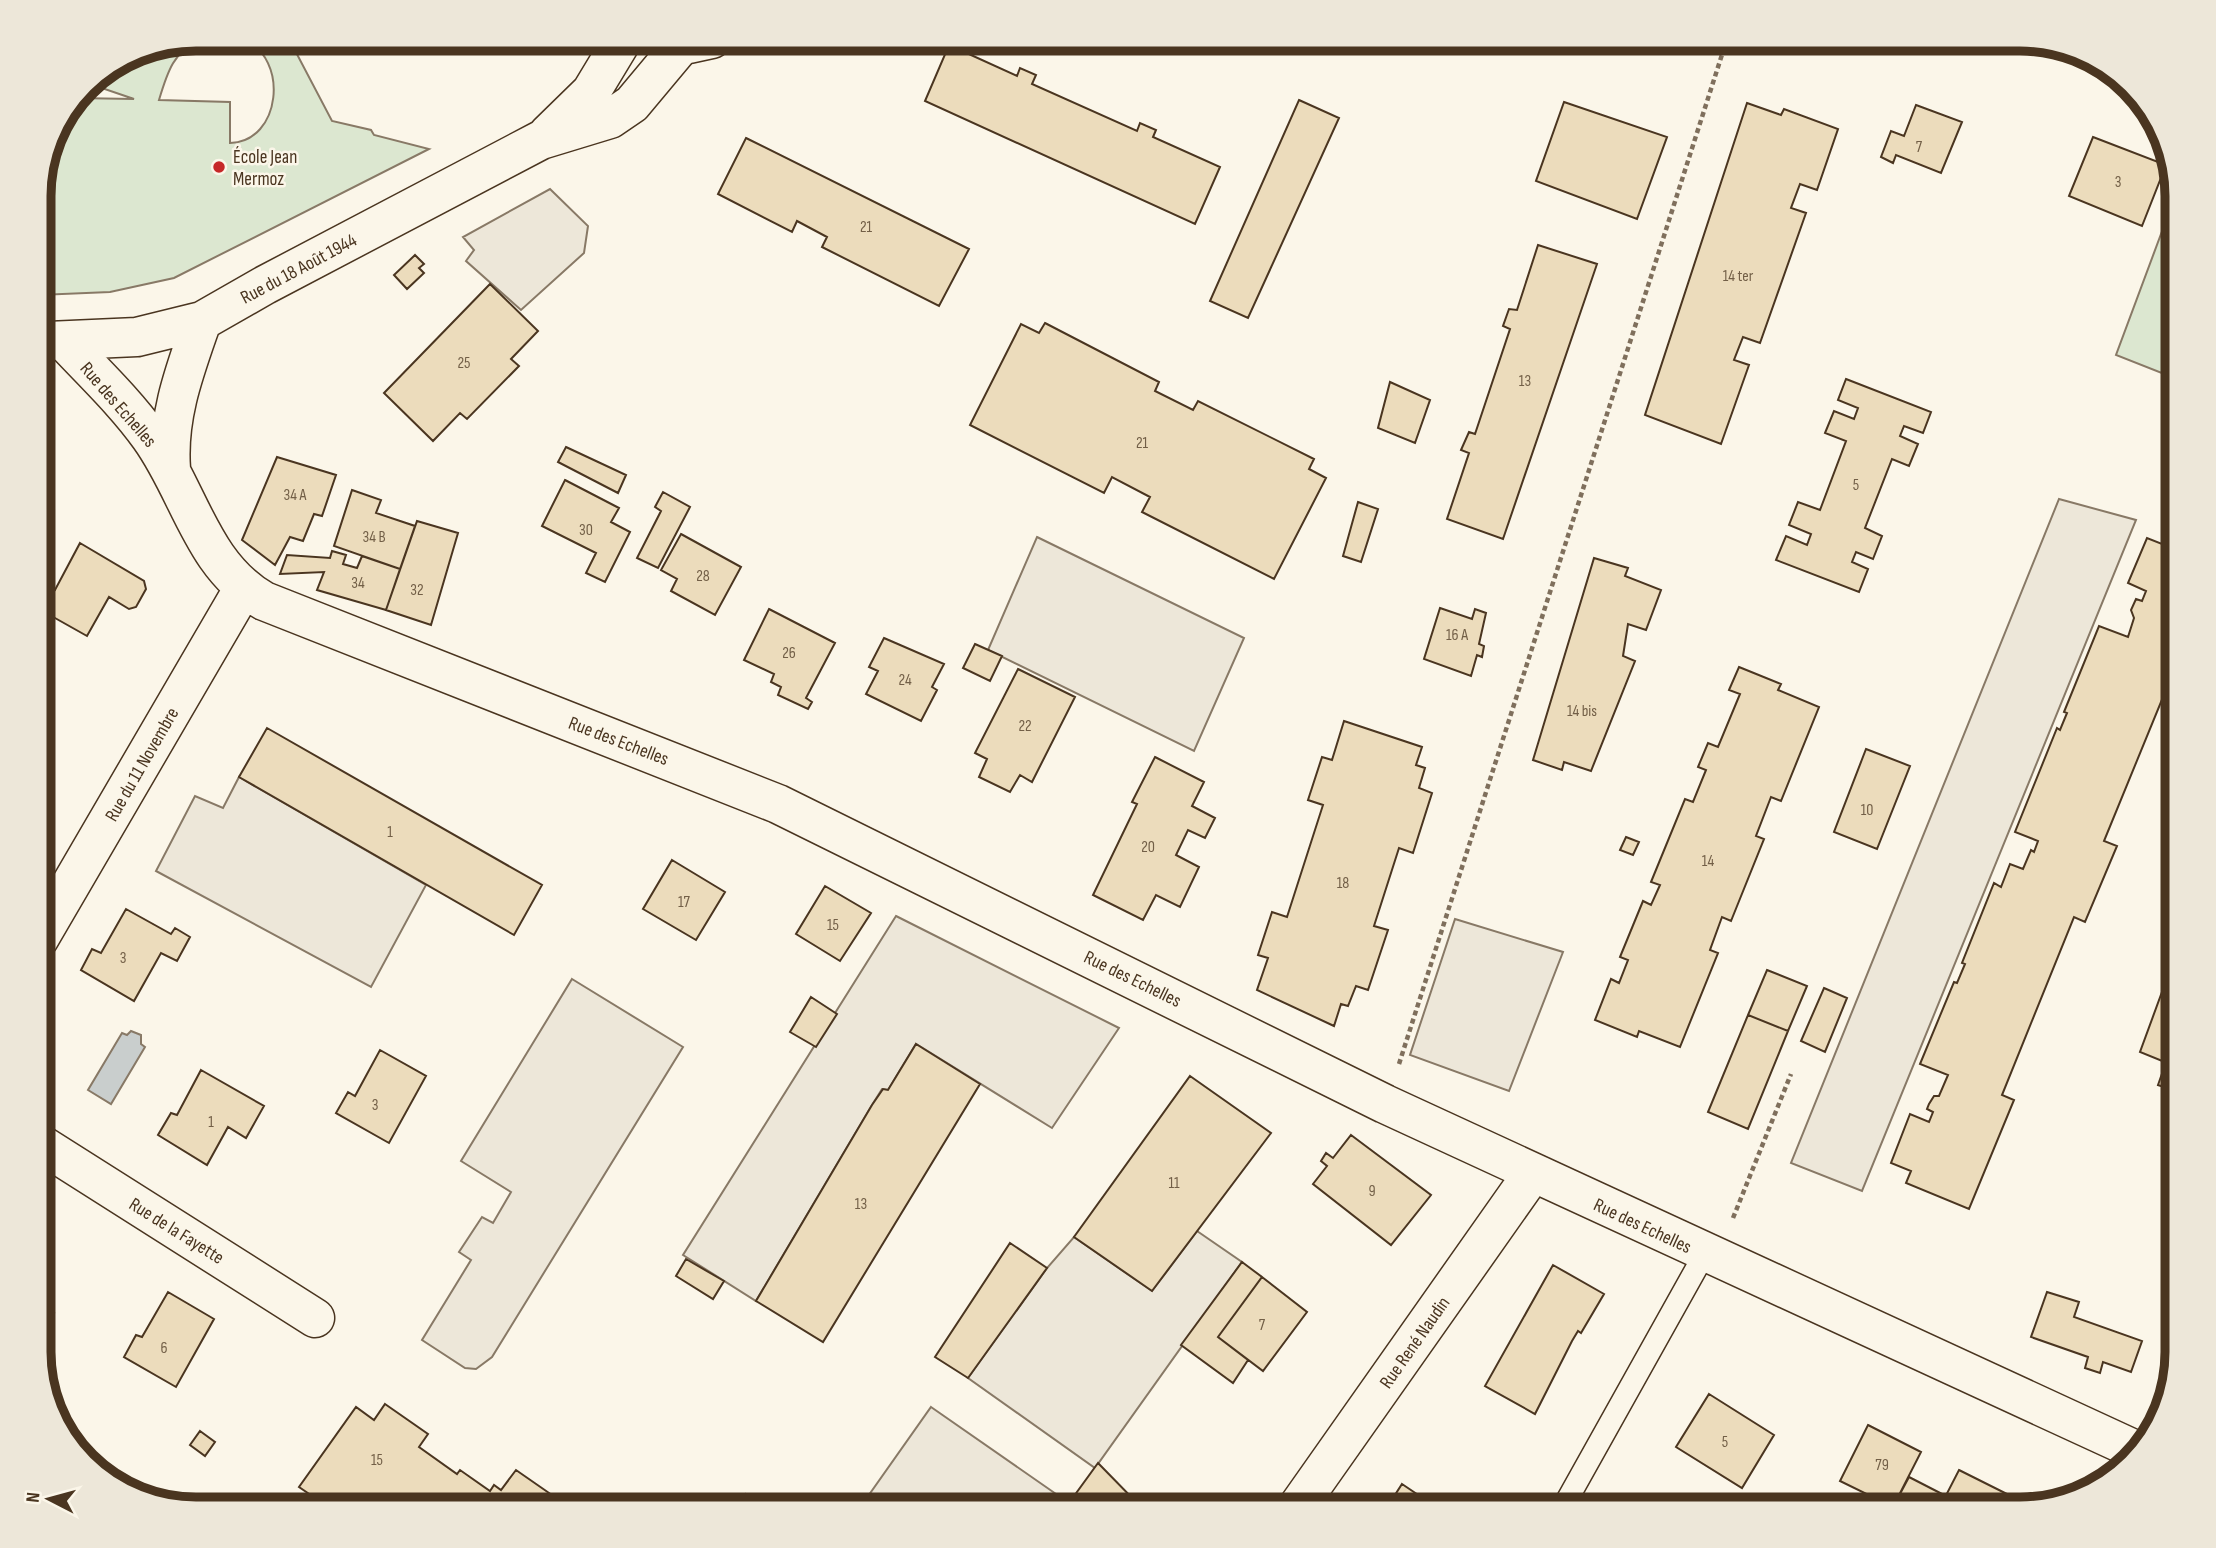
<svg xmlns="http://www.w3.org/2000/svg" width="2216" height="1548" font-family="'Sofia Sans Condensed',sans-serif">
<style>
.green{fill:#dce7d0;stroke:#887966;stroke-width:2}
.parking{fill:#ede7d9;stroke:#887966;stroke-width:2}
.water{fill:#c9cecd;stroke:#887966;stroke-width:2}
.building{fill:#ecdcbc;stroke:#4a3520;stroke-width:2}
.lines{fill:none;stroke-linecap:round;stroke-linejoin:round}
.lane-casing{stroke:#4a3520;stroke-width:24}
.street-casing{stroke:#4a3520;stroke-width:41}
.secondary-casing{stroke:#4a3520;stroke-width:41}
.path{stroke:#7f6f5c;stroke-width:4.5;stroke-dasharray:5 3.5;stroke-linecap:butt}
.lane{stroke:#fbf6e9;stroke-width:21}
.street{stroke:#fbf6e9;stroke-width:38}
.secondary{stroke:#fbf6e9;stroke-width:38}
.poi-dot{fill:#c62828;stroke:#fbf6e9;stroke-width:2.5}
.labels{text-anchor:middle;stroke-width:5;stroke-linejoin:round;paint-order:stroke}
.number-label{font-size:16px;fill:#725f47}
.poi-label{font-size:19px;fill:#4a3520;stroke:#fbf6e9;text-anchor:start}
.street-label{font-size:19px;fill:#4a3520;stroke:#fbf6e9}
.rim{fill:none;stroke:#4a3520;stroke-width:9}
</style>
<rect width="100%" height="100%" fill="#fbf6e9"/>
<path class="green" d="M 201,39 C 174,50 167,73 159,100 L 230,102 L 230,143 C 281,142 290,58 243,39 L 289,39 L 332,121 L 371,130 L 374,135 L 429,149 L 174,278 L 110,292 L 39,295 L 39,185 L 49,146 L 58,142 L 59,121 L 76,98 L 134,99 L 87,83 L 136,50 Z
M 2177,191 L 2177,379 L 2116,355 Z"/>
<path class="parking" d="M 550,189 L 588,226 L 584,253 L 521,310 L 466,261 L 474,250 L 463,237 Z
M 2059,499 L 2136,520 L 1862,1191 L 1791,1163 Z
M 1037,537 L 1244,638 L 1194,751 L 988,650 Z
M 239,777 L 426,885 L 371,987 L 156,871 L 195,796 L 223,808 Z
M 896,916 L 1119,1028 L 1052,1128 L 916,1044 L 888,1090 L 882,1089 L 872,1105 L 756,1301 L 683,1255 Z
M 1455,919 L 1563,952 L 1509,1091 L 1410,1055 Z
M 572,979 L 683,1047 L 492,1357 L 476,1369 L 465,1368 L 422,1340 L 471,1260 L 459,1252 L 482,1217 L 493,1223 L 511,1192 L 461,1161 Z
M 1197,1231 L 1242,1262 L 1095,1468 L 968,1378 L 1047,1268 L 1074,1237 L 1152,1291 Z
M 931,1407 L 1069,1503 L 1078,1509 L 859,1509 Z"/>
<path class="water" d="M 131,1031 L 141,1035 L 141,1044 L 145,1047 L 111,1104 L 88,1090 L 122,1033 L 127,1035 Z"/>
<path class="building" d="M 526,39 L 569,39 L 564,50 Z
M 949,45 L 1017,76 L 1020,68 L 1036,75 L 1032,84 L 1137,131 L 1140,123 L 1156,130 L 1153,137 L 1220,167 L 1195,224 L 925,101 Z
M 1299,100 L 1339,118 L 1248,318 L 1210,301 Z
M 1564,102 L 1667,137 L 1637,219 L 1536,181 Z
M 1747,103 L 1781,115 L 1784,109 L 1838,129 L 1817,190 L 1800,184 L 1791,208 L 1806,213 L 1760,343 L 1743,337 L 1734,360 L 1749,365 L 1721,444 L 1645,415 Z
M 1916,105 L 1962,122 L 1941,173 L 1896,155 L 1893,163 L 1881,157 L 1891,131 L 1904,136 Z
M 2093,137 L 2166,165 L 2142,226 L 2069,196 Z
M 746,138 L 969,249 L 939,306 L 822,247 L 827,237 L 797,221 L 792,232 L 718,194 Z
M 1538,245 L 1597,264 L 1503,539 L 1447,519 L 1469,453 L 1461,450 L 1469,432 L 1475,434 L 1510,329 L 1503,326 L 1509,309 L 1517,310 Z
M 415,255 L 424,264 L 419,268 L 424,273 L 407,289 L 394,275 Z
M 490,284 L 538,331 L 511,359 L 519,366 L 467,419 L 460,413 L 433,441 L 384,393 Z
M 1045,323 L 1159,382 L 1155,391 L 1193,410 L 1198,401 L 1314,459 L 1309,469 L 1326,478 L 1274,579 L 1142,512 L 1150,497 L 1112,477 L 1104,493 L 970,425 L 1021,324 L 1039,333 Z
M 1846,379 L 1931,412 L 1923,433 L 1904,426 L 1900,436 L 1918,444 L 1909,466 L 1892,459 L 1865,528 L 1882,536 L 1873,559 L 1856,552 L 1852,562 L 1868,569 L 1859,592 L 1776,560 L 1786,536 L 1807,545 L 1811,534 L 1789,525 L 1798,502 L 1820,510 L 1846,441 L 1825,433 L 1834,411 L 1854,419 L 1858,408 L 1838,400 Z
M 1390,382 L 1430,400 L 1415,443 L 1378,428 Z
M 566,447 L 626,475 L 618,493 L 558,462 Z
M 277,457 L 336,475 L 322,516 L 314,514 L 303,541 L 290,537 L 275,565 L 242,540 Z
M 565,480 L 619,508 L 611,522 L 630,532 L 605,582 L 586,573 L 596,553 L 542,526 Z
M 352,490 L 381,500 L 376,513 L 415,526 L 400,569 L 334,546 Z
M 663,492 L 690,507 L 658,568 L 637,558 L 661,511 L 655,507 Z
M 1358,502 L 1378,509 L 1361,562 L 1343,556 Z
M 417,521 L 458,533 L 431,625 L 386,610 Z
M 681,534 L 741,567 L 715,615 L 671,591 L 677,579 L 661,570 Z
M 2171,534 L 2177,537 L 2177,663 L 2104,841 L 2117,846 L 2085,922 L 2074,917 L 2002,1095 L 2014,1100 L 1969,1209 L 1906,1183 L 1911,1171 L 1891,1163 L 1910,1114 L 1929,1122 L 1933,1112 L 1927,1109 L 1929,1104 L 1934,1096 L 1939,1096 L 1948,1075 L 1920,1064 L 1954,982 L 1957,983 L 1965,964 L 1962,963 L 1994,883 L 2001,887 L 2010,864 L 2023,869 L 2031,850 L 2034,852 L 2038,841 L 2015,832 L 2057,728 L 2060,730 L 2067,713 L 2064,712 L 2099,626 L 2128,637 L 2134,618 L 2131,610 L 2136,599 L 2142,601 L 2146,591 L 2128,583 L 2147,538 L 2167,546 Z
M 80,543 L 144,581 L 146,589 L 136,607 L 129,609 L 109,597 L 87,636 L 39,609 L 39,601 L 47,586 L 55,590 Z
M 332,551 L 346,555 L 343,564 L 357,568 L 362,556 L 400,569 L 386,610 L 317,590 L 324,572 L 280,574 L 287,555 L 330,558 Z
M 1594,558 L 1628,568 L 1625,576 L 1661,590 L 1646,630 L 1628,624 L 1623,656 L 1635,661 L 1591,771 L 1564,762 L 1562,770 L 1533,760 Z
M 1440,608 L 1472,619 L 1475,609 L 1486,613 L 1479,644 L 1484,646 L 1482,657 L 1477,655 L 1471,676 L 1424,659 Z
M 769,609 L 835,643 L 806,698 L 812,702 L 808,709 L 778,695 L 781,687 L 771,682 L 774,674 L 744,660 Z
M 884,638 L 944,664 L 932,687 L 937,690 L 921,721 L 866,694 L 878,671 L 869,667 Z
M 975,644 L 1002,656 L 990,681 L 963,668 Z
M 1739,667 L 1781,684 L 1778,690 L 1819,707 L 1781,801 L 1771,797 L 1756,836 L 1764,839 L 1731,921 L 1722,917 L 1710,950 L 1718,953 L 1680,1047 L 1639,1031 L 1637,1037 L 1595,1020 L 1611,979 L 1619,983 L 1628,960 L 1620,957 L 1643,901 L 1651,905 L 1660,885 L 1651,882 L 1685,799 L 1693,802 L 1706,770 L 1698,767 L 1708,743 L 1718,747 L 1740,694 L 1729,690 Z
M 1018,669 L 1075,697 L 1032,782 L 1020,775 L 1010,792 L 979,777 L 987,759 L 975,753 Z
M 1344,721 L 1422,747 L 1416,765 L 1425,768 L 1419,788 L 1432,793 L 1413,853 L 1399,848 L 1374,926 L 1388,930 L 1368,990 L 1356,986 L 1348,1006 L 1341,1004 L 1334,1026 L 1257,990 L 1268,958 L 1258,955 L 1272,912 L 1287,917 L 1323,805 L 1308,800 L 1322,757 L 1332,760 Z
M 267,728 L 542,885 L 514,935 L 239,777 Z
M 1866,749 L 1910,766 L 1877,849 L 1834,832 Z
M 1155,757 L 1204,782 L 1192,806 L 1215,818 L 1205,838 L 1188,830 L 1176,855 L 1199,867 L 1180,907 L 1156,895 L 1143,920 L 1093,895 L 1137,804 L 1132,802 Z
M 1626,837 L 1639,842 L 1633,855 L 1620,850 Z
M 672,860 L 725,892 L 696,940 L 643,909 Z
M 825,886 L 871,913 L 840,961 L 796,934 Z
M 126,909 L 171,934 L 175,928 L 190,937 L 177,961 L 161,953 L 134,1001 L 81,970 L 92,949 L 101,953 Z
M 1767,970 L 1807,986 L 1788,1031 L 1748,1015 Z
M 2166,981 L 2177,985 L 2177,1067 L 2140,1052 Z
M 1824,988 L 1847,998 L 1825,1052 L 1801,1041 Z
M 811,997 L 837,1014 L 816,1047 L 790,1032 Z
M 1748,1015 L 1788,1031 L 1748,1129 L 1708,1112 Z
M 916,1044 L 980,1084 L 823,1342 L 756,1301 L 872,1105 L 883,1089 L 888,1090 Z
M 380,1050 L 426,1076 L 389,1143 L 336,1113 L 348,1092 L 355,1096 Z
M 2166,1062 L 2177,1067 L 2170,1089 L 2158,1085 Z
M 201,1070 L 264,1106 L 246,1138 L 228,1127 L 207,1165 L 158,1135 L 171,1113 L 177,1115 Z
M 1190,1076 L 1271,1133 L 1152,1291 L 1074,1237 Z
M 1351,1135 L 1431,1195 L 1391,1245 L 1313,1184 L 1327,1166 L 1321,1161 L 1326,1153 L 1333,1158 Z
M 1010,1243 L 1047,1268 L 968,1378 L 935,1357 Z
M 686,1259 L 724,1281 L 713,1299 L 676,1276 Z
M 1242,1262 L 1262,1277 L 1218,1337 L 1248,1360 L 1233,1383 L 1181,1345 Z
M 1553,1265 L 1604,1294 L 1581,1333 L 1578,1331 L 1572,1341 L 1535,1414 L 1485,1386 Z
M 1262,1277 L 1307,1312 L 1263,1371 L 1218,1337 Z
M 168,1292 L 214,1319 L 176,1387 L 124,1357 L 136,1335 L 142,1337 Z
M 2047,1292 L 2079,1302 L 2074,1317 L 2142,1341 L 2131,1372 L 2103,1362 L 2100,1373 L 2085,1368 L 2088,1357 L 2031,1337 Z
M 39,1304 L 54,1313 L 44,1331 L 39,1329 Z
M 1709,1394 L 1774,1435 L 1742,1488 L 1676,1447 Z
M 385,1404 L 428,1434 L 419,1447 L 457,1474 L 460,1470 L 490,1491 L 494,1485 L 501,1490 L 516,1470 L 572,1509 L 320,1509 L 311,1503 L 315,1498 L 299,1487 L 356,1407 L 374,1420 Z
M 1868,1425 L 1921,1452 L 1893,1507 L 1840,1481 Z
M 200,1431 L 215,1442 L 205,1456 L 190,1445 Z
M 1098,1463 L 1143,1509 L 1078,1509 L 1069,1503 Z
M 1959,1470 L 2013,1497 L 2007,1509 L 1939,1509 Z
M 1909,1477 L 1946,1496 L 1939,1509 L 1893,1507 Z
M 1402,1484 L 1439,1509 L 1386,1509 Z
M 746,1494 L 794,1509 L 737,1509 Z"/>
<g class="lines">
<g class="lane-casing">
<path id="lane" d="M 1562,1509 L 1705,1253"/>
</g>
<g class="street-casing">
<path id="street" d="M 548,134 L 591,92 L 623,39
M 48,341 L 137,337 L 202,321 L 265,285 L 541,140 L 610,119 L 632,104 L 683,43
M 64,341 C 93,372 125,402 150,437 C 190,492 201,565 264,601 L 778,804 L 1385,1104 L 2140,1452
M 171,469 C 167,416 185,370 202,321
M 39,939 L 243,589
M 39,1143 L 315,1318
M 1296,1509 L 1532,1174"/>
</g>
<g class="secondary-casing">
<path id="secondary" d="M 667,39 L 689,44 L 712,39"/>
</g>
<path class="path" d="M 1399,1064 L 1727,39
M 1733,1218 L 1791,1074"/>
<use href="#lane" class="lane"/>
<use href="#street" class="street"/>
<use href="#secondary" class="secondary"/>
</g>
<circle class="poi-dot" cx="219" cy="167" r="7"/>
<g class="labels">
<g class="number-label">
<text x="1919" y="152">7</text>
<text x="2118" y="187">3</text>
<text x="866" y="232">21</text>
<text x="1738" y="281">14 ter</text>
<text x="464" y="368">25</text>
<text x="1525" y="386">13</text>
<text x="1142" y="448">21</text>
<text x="1856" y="490">5</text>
<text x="295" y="500">34 A</text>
<text x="586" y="535">30</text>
<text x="374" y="542">34 B</text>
<text x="703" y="581">28</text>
<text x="358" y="588">34</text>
<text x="417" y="595">32</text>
<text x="1457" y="640">16 A</text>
<text x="789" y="658">26</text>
<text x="905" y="685">24</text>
<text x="1582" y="716">14 bis</text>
<text x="1025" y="731">22</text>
<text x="1867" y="815">10</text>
<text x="390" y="837">1</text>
<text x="1148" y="852">20</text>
<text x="1708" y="866">14</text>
<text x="1343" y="888">18</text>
<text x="684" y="907">17</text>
<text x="833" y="930">15</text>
<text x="123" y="963">3</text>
<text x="375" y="1110">3</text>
<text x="211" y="1127">1</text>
<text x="1174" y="1188">11</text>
<text x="1372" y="1196">9</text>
<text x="861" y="1209">13</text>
<text x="1262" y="1330">7</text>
<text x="164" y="1353">6</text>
<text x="1725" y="1447">5</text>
<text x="377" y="1465">15</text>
<text x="1882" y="1470">79</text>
</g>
<g class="poi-label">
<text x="233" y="163">École Jean<tspan x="233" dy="22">Mermoz</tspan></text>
</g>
<g class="street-label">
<text transform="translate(298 268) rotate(-28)" y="7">Rue du 18 Août 1944</text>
<text transform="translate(119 404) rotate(49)" y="7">Rue des Echelles</text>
<text transform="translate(619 740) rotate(21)" y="7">Rue des Echelles</text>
<text transform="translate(141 764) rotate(-60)" y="7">Rue du 11 Novembre</text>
<text transform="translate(1133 978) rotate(26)" y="7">Rue des Echelles</text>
<text transform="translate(1643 1225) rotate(25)" y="7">Rue des Echelles</text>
<text transform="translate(177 1230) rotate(32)" y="7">Rue de la Fayette</text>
<text transform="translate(1414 1342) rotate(-55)" y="7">Rue René Naudin</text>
</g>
</g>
<path d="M0 0H2216V1548H0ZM196 51H2020A145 145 0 0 1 2165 196V1352A145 145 0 0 1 2020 1497H196A145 145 0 0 1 51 1352V196A145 145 0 0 1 196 51Z" fill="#ede7d9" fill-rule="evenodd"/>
<path class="rim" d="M196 51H2020A145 145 0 0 1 2165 196V1352A145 145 0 0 1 2020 1497H196A145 145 0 0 1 51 1352V196A145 145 0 0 1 196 51Z"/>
<g transform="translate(49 1499) rotate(276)" stroke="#fbf6e9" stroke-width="5" paint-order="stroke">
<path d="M0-5L12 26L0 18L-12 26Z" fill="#4a3520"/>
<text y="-10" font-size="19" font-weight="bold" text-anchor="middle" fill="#4a3520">N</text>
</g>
</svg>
